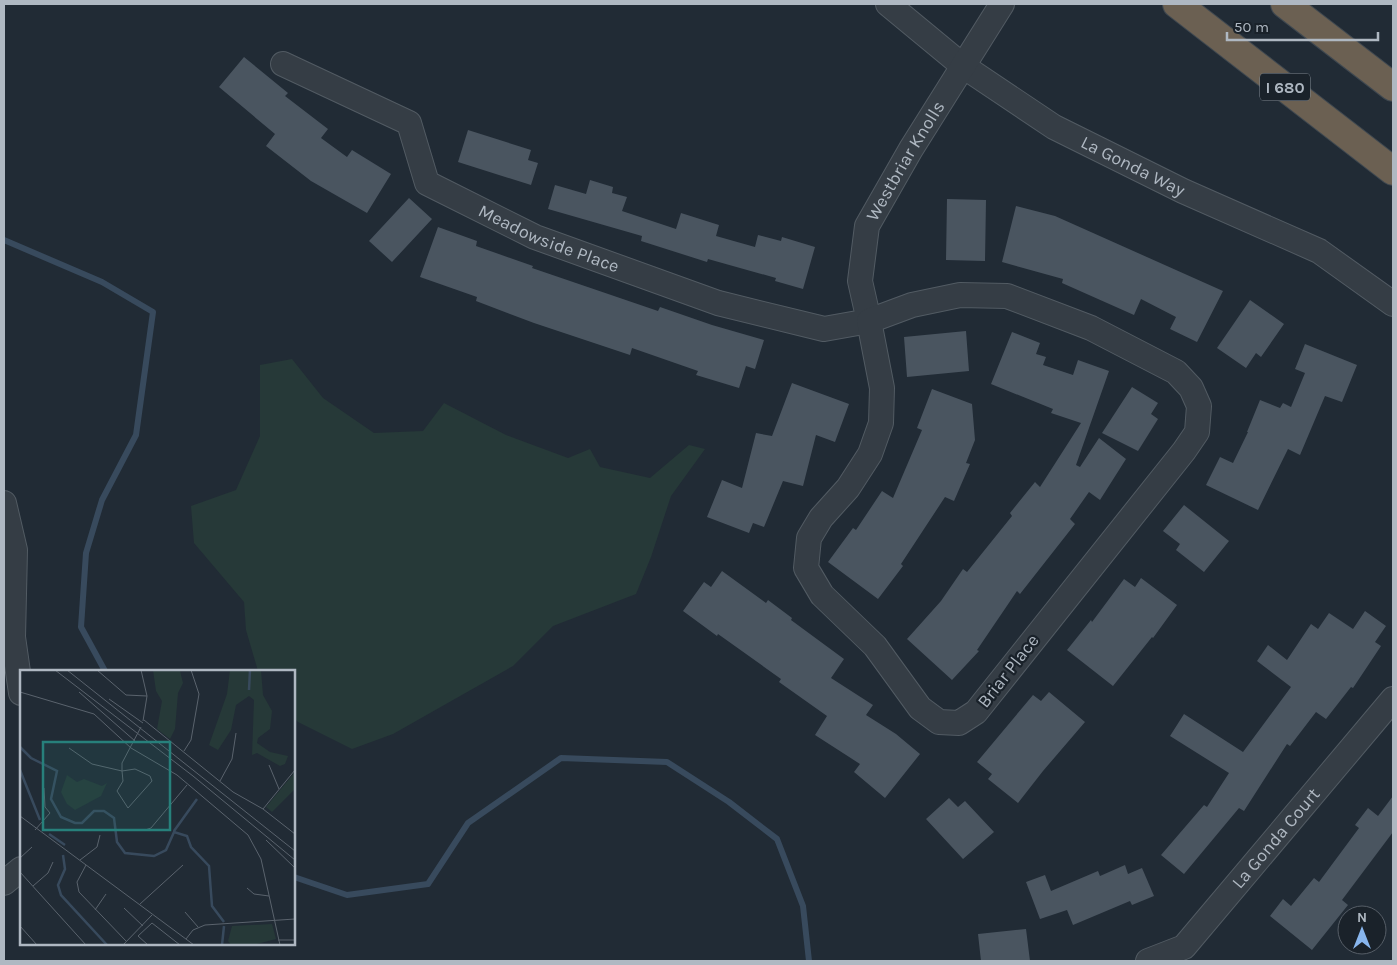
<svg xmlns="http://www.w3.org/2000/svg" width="1397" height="965" font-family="Karla,sans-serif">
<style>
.green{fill:#263938}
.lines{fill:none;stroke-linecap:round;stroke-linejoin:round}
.stream{stroke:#384a5d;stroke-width:6}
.building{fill:#4a5560}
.minor-casing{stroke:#525b63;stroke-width:26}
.highway-casing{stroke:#3f4850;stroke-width:30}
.minor{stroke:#353d45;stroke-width:24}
.highway{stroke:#6b6052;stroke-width:28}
.labels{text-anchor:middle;stroke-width:4.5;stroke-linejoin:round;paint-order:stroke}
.shield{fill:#1a222a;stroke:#828b94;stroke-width:1}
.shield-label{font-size:16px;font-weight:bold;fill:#afb8c2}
.street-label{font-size:18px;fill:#afb8c2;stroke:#1a222a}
.inset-river{fill:none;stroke:#384a5d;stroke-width:2.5}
.inset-road{fill:none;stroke:#5a636d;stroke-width:1}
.view{fill:#27807b;fill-opacity:0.15;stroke:#27807b;stroke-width:2.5}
.inset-edge{fill:none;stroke:#afb8c2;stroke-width:2.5}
</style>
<rect width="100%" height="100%" fill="#212b35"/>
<path class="green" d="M 292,359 L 323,398 L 374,433 L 423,431 L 444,403 L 506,435 L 568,458 L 590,449 L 600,467 L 650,478 L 689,445 L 705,449 L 671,496 L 651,557 L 636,594 L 553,626 L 513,666 L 393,734 L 352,749 L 298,722 L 294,718 L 294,671 L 258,671 L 246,630 L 244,602 L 194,543 L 191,506 L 236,490 L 260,436 L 260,365 Z"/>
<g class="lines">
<path class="stream" d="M 4,240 L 102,282 L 153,312 L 136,435 L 102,500 L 86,553 L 81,627 L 105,671
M 294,877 L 347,895 L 428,884 L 468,823 L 561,758 L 667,762 L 729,802 L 777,839 L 803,906 L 809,961"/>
</g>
<path class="building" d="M 244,57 L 288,93 L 285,96 L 328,129 L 321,138 L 347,157 L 352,150 L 391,174 L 367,213 L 311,181 L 266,146 L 275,134 L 219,87 Z
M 468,130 L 531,150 L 528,160 L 538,163 L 531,185 L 458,162 Z
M 590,180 L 613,187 L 612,193 L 627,197 L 622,211 L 676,229 L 681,213 L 719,225 L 716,236 L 755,247 L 758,235 L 781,241 L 782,237 L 815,247 L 803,289 L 775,281 L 776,278 L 708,259 L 707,262 L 641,241 L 642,236 L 548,209 L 555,185 L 586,194 Z
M 409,198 L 432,219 L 392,262 L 369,241 Z
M 947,199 L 986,200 L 985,261 L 946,260 Z
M 1016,206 L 1055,216 L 1223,291 L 1197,342 L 1170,329 L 1176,317 L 1141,299 L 1134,315 L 1062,283 L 1063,279 L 1002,262 Z
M 438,227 L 477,241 L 476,246 L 533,266 L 532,268 L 658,311 L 660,307 L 712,325 L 764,340 L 755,369 L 746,366 L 739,388 L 696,375 L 698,371 L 632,348 L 630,355 L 534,323 L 476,301 L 477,297 L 420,277 Z
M 1250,300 L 1284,324 L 1261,357 L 1256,353 L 1246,368 L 1217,348 Z
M 966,331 L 969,371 L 907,377 L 904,337 Z
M 1012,332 L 1040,343 L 1036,354 L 1046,357 L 1043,365 L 1073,375 L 1078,360 L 1109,371 L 1076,465 L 1080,467 L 1099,438 L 1126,459 L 1100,500 L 1089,492 L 1070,519 L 1075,524 L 1020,594 L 1017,591 L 977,650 L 979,651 L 952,680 L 907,639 L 941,601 L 963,569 L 967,572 L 1012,516 L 1010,513 L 1035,482 L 1040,487 L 1081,423 L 1051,413 L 1053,409 L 991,384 Z
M 1305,344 L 1357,365 L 1342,402 L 1325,396 L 1300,455 L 1288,449 L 1258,510 L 1206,485 L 1220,457 L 1233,463 L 1248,432 L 1247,432 L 1260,400 L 1280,408 L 1283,403 L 1291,407 L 1305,373 L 1295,369 Z
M 792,383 L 849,404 L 835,442 L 816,435 L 803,486 L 783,481 L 764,527 L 753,523 L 749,533 L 707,517 L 722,480 L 742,488 L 756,433 L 772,436 Z
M 1132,387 L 1158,403 L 1151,414 L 1158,419 L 1138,451 L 1102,433 Z
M 932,389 L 972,404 L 975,440 L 966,463 L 970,464 L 954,501 L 945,497 L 901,564 L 903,566 L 878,599 L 828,562 L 853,528 L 856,530 L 882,491 L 893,498 L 922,430 L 917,428 Z
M 1184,505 L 1229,541 L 1204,572 L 1176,550 L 1180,544 L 1163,531 Z
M 722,571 L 766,603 L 768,600 L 792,618 L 791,620 L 844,659 L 831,678 L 873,705 L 866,715 L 896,734 L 920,754 L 885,798 L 854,772 L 860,764 L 815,735 L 827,716 L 779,682 L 781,679 L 718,634 L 717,636 L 683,611 L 704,582 L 711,587 Z
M 1141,578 L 1177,605 L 1153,638 L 1152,637 L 1113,686 L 1067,650 L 1091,620 L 1092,622 L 1124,579 L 1135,587 Z
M 1365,611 L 1386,626 L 1375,642 L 1381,646 L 1353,688 L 1351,687 L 1326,719 L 1316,712 L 1290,746 L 1287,744 L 1244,811 L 1239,808 L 1184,874 L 1161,855 L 1204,805 L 1207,807 L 1229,773 L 1170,736 L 1184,714 L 1243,752 L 1291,687 L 1257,661 L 1268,645 L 1287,660 L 1311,624 L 1318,629 L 1329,613 L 1353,629 Z
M 1049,692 L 1085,722 L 1043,771 L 1018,803 L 988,779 L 992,774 L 977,762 L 1033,695 L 1041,701 Z
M 1393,796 L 1393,832 L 1342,900 L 1348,905 L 1312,950 L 1270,916 L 1283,899 L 1291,906 L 1314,878 L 1319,882 L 1359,828 L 1355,825 L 1368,808 L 1378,816 Z
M 949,798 L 958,807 L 965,801 L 994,832 L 963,859 L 926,819 Z
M 1125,865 L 1128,874 L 1142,868 L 1154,896 L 1132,905 L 1130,901 L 1073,925 L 1067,910 L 1040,919 L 1026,882 L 1045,875 L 1051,891 L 1098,871 L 1100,876 Z
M 1026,929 L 1030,961 L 981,961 L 978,934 Z"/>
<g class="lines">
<g class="minor-casing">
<g id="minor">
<path id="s1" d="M 888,4 L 963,66 L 1054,127 L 1183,191 L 1319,251 L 1393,304"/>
<path id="s2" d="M 283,64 L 409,123 L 427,183 L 535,237 L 718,303 L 824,329 L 869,321 L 860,281 L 867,226 L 911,149 L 1002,4"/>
<path d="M 960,295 L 1007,296 L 1091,328 L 1176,372 L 1191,388 L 1199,406 L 1197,432 L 1184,451 L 976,712 L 959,723 L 939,722 L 920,708 L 875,646 L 822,595 L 806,568 L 809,538 L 821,518 L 848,488 L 870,454 L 881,423 L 882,388 L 869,321 L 912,305 Z"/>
<path d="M 4,503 L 15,550 L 13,637 L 21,693"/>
<path d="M 4,883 L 21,869"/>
<path id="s3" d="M 1148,961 L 1184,947 L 1393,699"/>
</g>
</g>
<g class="highway-casing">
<path id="highway" d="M 1177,4 L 1393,171
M 1285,4 L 1393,87"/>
</g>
<use href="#minor" class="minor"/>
<use href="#highway" class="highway"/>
</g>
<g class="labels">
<rect class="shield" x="1260" y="73.5" width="50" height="27" rx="4"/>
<g class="shield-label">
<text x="1285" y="93">I 680</text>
</g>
<g class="street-label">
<text dy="6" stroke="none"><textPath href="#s2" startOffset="844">Westbriar Knolls</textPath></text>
<text dy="6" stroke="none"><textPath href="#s1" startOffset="295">La Gonda Way</textPath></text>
<text dy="6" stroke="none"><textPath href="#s2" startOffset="336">Meadowside Place</textPath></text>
<text transform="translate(1008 671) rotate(-52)" y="6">Briar Place</text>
<text dy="6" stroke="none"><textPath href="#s3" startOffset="181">La Gonda Court</textPath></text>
</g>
</g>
<g transform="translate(20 670)">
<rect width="275" height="275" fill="#212b35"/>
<path d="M 133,0 L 160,0 L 161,5 L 163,13 L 158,23 L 155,59 L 150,69 L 137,59 L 142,31 L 136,21 ZM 210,0 L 241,0 L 243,25 L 252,41 L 250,59 L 238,68 L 237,73 L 250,82 L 268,86 L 265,94 L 260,96 L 237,83 L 232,85 L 234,30 L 229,26 L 216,35 L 211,60 L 198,80 L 189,75 L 207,24 ZM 275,102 L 275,119 L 252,142 L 246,137 ZM 47,105 L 57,112 L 64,109 L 82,116 L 87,113 L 81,126 L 55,140 L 47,134 L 41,122 ZM 252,254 L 256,269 L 233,275 L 211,275 L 208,271 L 212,256 Z" fill="#263938"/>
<path class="inset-river" d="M 229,20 L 230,0M 0,77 L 11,88 L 37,101 L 31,129 L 41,147 L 55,153 L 62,153 L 74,141 L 84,141 L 94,148 L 97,172 L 105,183 L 134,186 L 146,180 L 154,162 L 167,166 L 171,177 L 189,196 L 192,236 L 204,252M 0,100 L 20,150M 154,161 L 177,129M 29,164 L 45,175M 43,185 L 45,199 L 38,215 L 41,225 L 87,275M 202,275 L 204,256"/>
<path class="inset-road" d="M 35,0 L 173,106 L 275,190M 47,0 L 275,181M 77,0 L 106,25 L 127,26M 121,0 L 127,26 L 123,51M 0,22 L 74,44 L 111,78 L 157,105 L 228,165 L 241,189 L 260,275M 59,22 L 115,71M 89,29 L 123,53M 124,50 L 213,122 L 243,139 L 275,164M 49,78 L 72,94 L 102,101 L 102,93 L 121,57M 164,81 L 171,70 L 179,24 L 171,0M 249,95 L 259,119M 115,99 L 130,106 L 132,111 L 108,138 L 97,121 L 103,111 L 102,101 ZM 200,111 L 212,89 L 216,63M 243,139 L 275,100M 0,146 L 174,275M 15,160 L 30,143 L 25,137 L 24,118M 125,160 L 131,158 L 167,115M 246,170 L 275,198M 0,188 L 12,177M 60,190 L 77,177 L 80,165M 66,195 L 57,212 L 59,222 L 106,271M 0,202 L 66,275M 13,216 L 28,203 L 33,192M 227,218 L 234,224 L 249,226M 120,234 L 163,195M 104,238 L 123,256M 75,240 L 86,224M 165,242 L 178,257M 0,256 L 17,275M 166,269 L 173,260 L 185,255 L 275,249M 258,270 L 275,270M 103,275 L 132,245M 128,275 L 118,266 L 132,253 L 160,275"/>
<path class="view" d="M 23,72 L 150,72 L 150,160 L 23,160 Z"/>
<rect width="275" height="275" class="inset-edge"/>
</g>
<rect width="1397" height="965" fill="none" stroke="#afb8c2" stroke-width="10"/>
<g transform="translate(1362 930)"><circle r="24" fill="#1a222a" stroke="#565e67"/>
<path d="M0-4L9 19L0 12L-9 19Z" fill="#88b6ee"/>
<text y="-8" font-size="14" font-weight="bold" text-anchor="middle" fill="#afb8c2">N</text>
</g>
<path d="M1227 32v8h151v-8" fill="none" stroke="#afb8c2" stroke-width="2.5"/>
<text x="1234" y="32" font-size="15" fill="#afb8c2" stroke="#1a222a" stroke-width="4" paint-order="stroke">50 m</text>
</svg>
